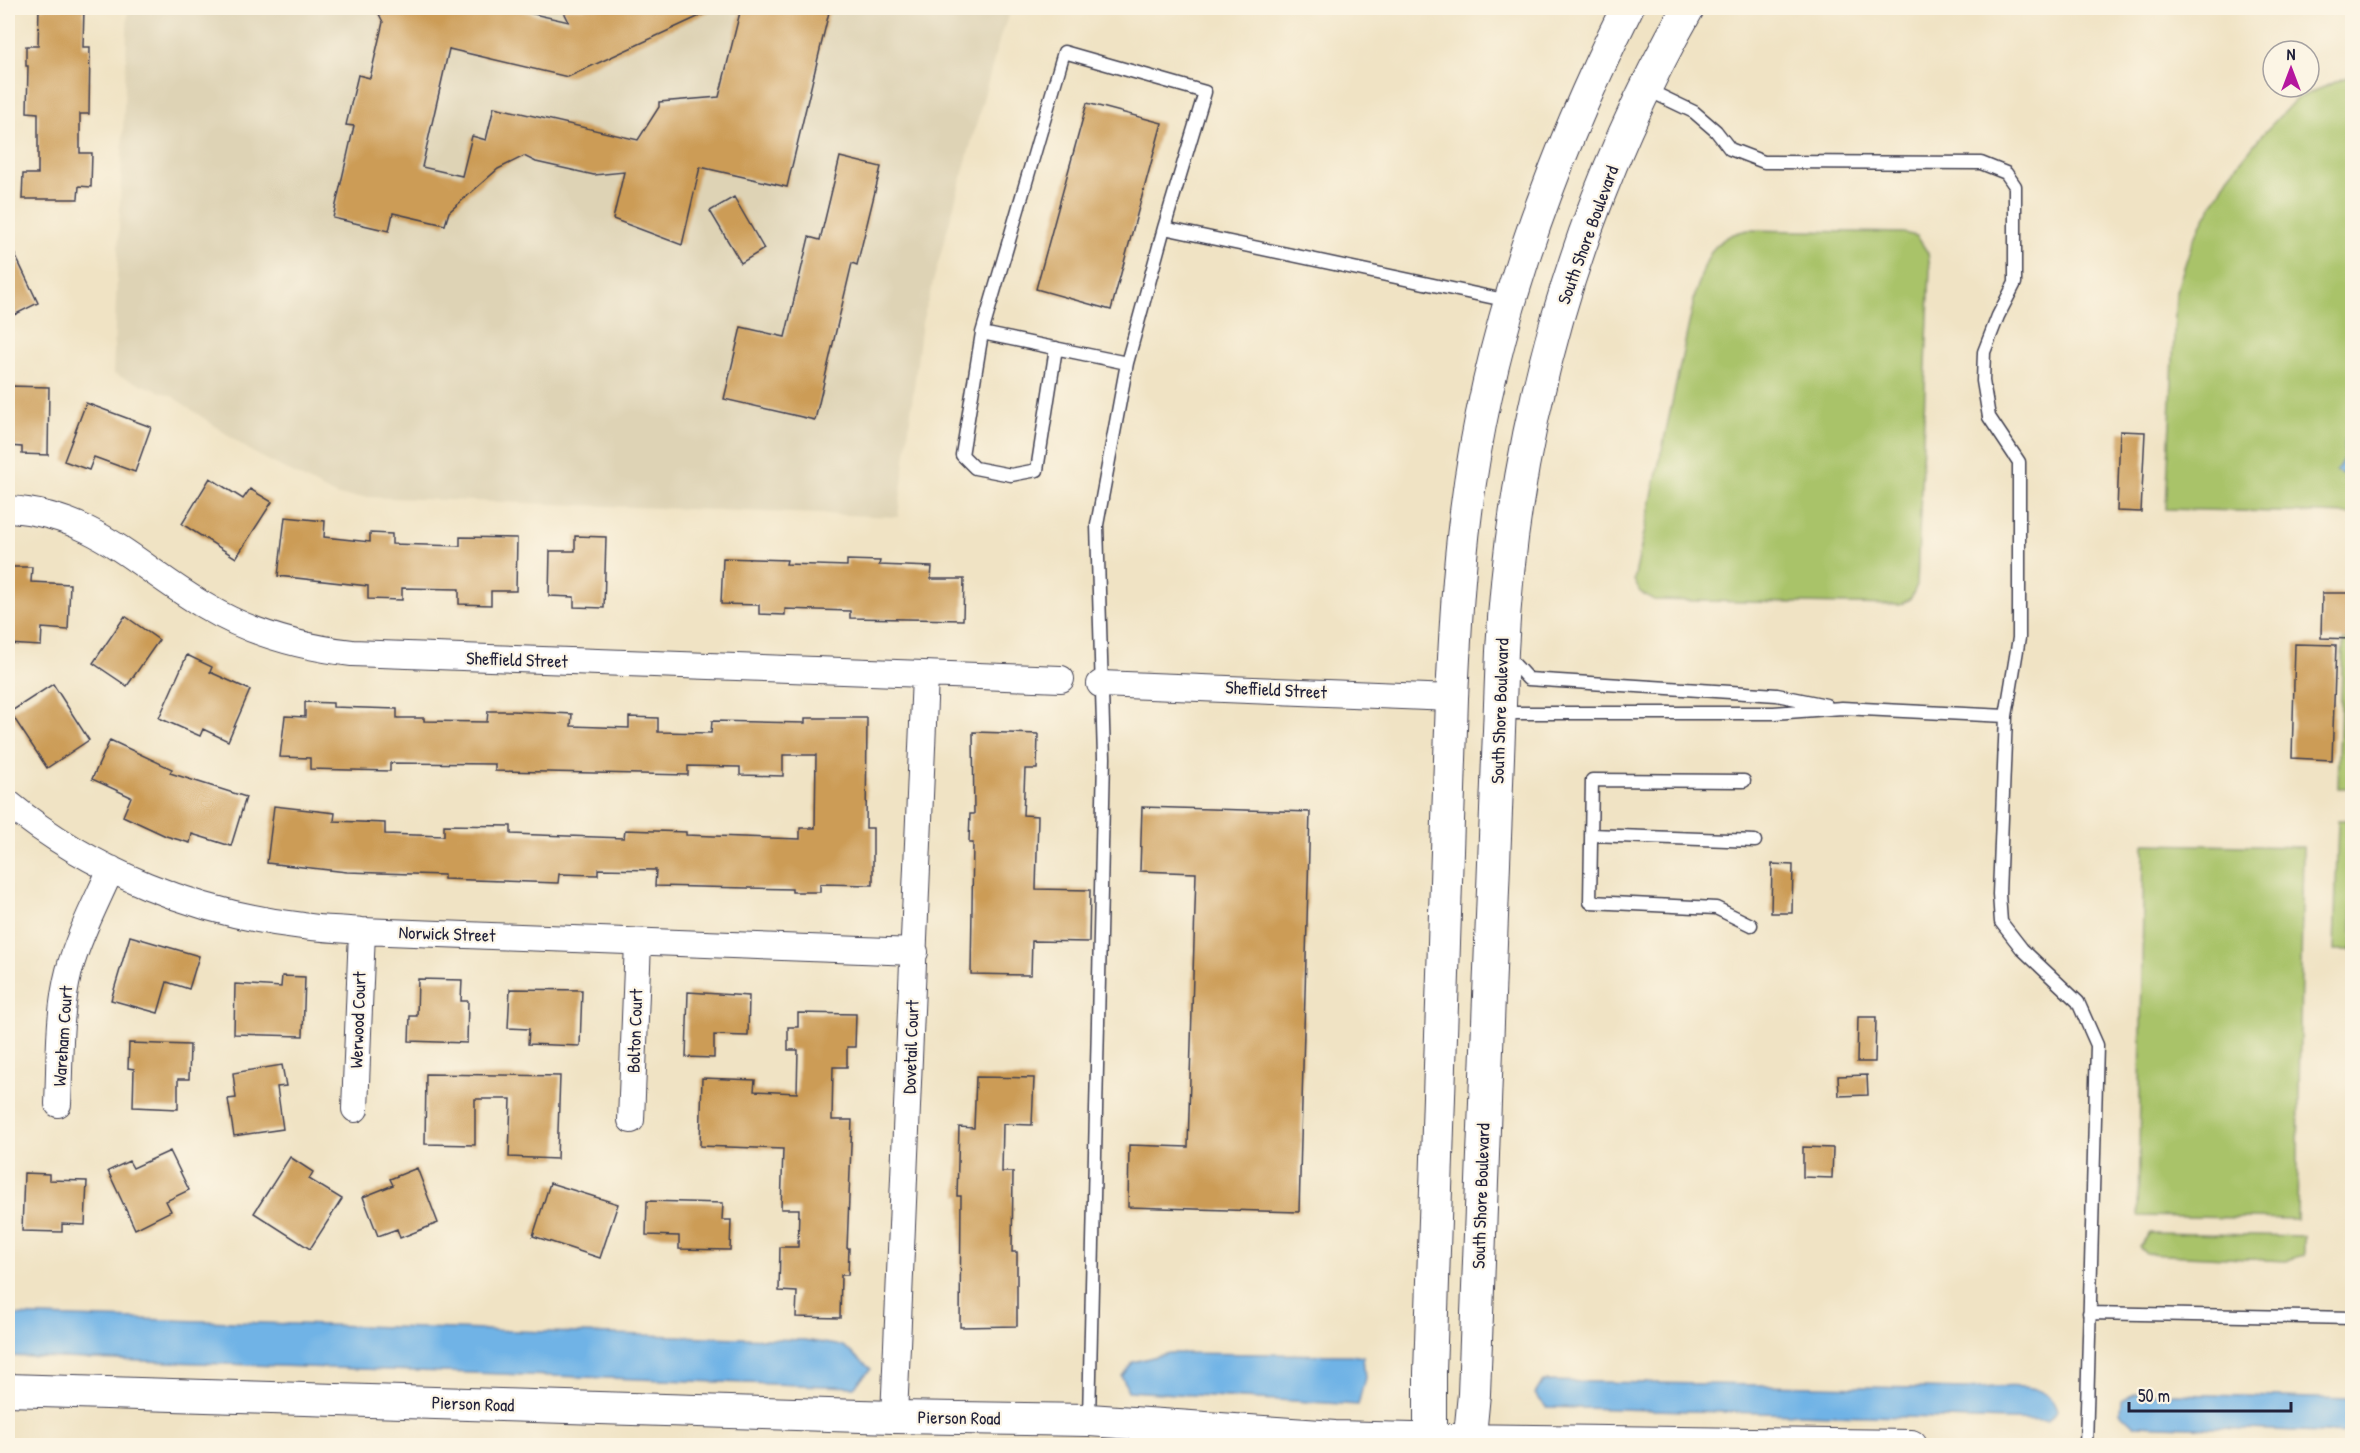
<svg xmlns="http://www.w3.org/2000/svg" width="2360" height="1453" font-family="'Patrick Hand',sans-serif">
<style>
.built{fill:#ded3b5}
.green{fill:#a9c369;stroke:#667252;stroke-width:1.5}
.water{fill:#70b3e6;stroke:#496a90;stroke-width:1.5}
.building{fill:#cc9c56}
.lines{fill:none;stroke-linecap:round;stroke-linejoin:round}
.service-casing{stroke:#413f50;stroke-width:15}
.minor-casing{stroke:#413f50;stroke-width:28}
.tertiary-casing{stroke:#413f50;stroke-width:34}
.service{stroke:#fff;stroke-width:12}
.minor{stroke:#fff;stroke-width:26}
.tertiary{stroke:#fff;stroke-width:32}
.labels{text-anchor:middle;stroke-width:4.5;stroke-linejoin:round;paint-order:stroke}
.street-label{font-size:18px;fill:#22223b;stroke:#fcf5e5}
</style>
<rect width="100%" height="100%" fill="#fcf5e5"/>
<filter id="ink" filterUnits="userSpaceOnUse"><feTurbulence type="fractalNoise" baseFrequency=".0167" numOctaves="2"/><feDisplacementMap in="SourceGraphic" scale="12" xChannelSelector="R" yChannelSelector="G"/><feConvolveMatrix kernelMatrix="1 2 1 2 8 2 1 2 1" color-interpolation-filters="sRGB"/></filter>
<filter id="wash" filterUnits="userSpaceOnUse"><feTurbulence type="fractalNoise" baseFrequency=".008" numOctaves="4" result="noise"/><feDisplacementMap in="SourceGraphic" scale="24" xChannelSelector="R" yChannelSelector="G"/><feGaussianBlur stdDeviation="1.35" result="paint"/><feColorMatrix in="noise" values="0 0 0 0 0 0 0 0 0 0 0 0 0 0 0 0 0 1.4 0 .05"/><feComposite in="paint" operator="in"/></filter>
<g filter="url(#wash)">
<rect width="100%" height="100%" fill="#f0e3c4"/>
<path class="built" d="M 128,8 L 1012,8 L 1001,34 L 922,322 L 898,517 L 337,496 L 252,452 L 172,396 L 113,374 Z"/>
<path class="green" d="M 2352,75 L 2352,514 L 2166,509 L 2176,292 L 2193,240 L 2228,177 L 2260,137 L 2296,99 Z
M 1748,230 L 1903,233 L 1917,236 L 1928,253 L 1930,269 L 1917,585 L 1911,598 L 1900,605 L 1654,600 L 1640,592 L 1634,580 L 1696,291 C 1707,259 1710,237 1748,230 Z
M 2343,640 L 2352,641 L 2352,788 L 2338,788 Z
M 2338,820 L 2352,820 L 2352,950 L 2334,950 Z
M 2144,844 L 2303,847 L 2297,1219 L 2138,1216 Z
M 2150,1233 L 2304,1236 L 2304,1256 L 2286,1261 L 2146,1254 L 2139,1247 Z"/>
<path class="water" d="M 2352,439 L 2352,468 L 2346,475 L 2336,471 L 2344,458 L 2344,440 Z
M 8,1315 L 804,1340 L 843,1346 L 871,1369 L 854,1387 L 8,1356 Z
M 1169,1353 L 1351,1355 L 1363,1357 L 1365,1378 L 1358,1405 L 1128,1391 L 1122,1376 L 1133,1362 Z
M 1543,1381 L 1968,1389 C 1996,1388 2047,1376 2057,1411 L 2048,1421 L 1546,1407 L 1535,1394 Z
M 2137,1393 L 2352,1399 L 2352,1433 L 2134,1425 L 2120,1412 L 2121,1400 Z"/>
<g id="blocks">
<path class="building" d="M 39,8 L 84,8 L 83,47 L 90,47 L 89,114 L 80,114 L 80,153 L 92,153 L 91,187 L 79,186 L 78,199 L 22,199 L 23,174 L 38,174 L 38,113 L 27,112 L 28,66 L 26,66 L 26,46 L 38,46 Z
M 376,8 L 507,8 L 569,22 L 562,8 L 717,8 L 568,77 L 449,49 L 422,167 L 462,176 L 472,136 L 486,140 L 494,107 L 638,140 L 659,107 L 659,102 L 719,97 L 741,8 L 830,8 L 787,187 L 700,167 L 682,245 L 613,219 L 624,172 L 594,175 L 536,162 L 524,156 L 498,169 L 449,212 L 445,225 L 393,213 L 389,231 L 333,218 L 354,126 L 346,125 L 358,75 L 370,78 L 383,22 Z
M 1087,103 L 1162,123 L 1111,310 L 1036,289 Z
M 840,157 L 881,167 L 857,265 L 852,263 L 815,420 L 724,399 L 741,327 L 785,337 L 809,237 L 820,240 Z
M 734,197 L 764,249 L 741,263 L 710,211 Z
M 8,240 L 38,303 L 8,318 Z
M 8,386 L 49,387 L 48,455 L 22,454 L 22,447 L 8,446 Z
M 86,403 L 151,427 L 135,472 L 94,457 L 89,470 L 64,461 Z
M 2120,431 L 2145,432 L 2141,512 L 2117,511 Z
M 210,478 L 243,499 L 250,489 L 272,502 L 236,558 L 182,524 Z
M 285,517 L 325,521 L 324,537 L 370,542 L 370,533 L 392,534 L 392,544 L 460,546 L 460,537 L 517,538 L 516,591 L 491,591 L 491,605 L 459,604 L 459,589 L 402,588 L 402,600 L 368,599 L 368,586 L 278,576 Z
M 575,536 L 606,537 L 604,608 L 574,607 L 574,597 L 549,596 L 550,551 L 575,551 Z
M 723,558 L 787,560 L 786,564 L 847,566 L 847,560 L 880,561 L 879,565 L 932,567 L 931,579 L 964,579 L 963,620 L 850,618 L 850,611 L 785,609 L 785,615 L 759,614 L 759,605 L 721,604 Z
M 8,567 L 32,567 L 31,582 L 70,584 L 68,630 L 42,628 L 41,646 L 8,644 Z
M 2322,593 L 2352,593 L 2352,639 L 2321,638 Z
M 125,616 L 159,640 L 127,686 L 93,663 Z
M 2295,644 L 2336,645 L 2332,760 L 2292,758 Z
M 187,655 L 212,667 L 210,672 L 250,690 L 228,741 L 203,729 L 200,736 L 159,718 Z
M 53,684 L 89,740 L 47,768 L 10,712 Z
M 305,702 L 333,703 L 333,707 L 397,709 L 397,718 L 424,718 L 424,721 L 487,722 L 488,711 L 513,711 L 572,714 L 571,726 L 629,728 L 629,717 L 658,718 L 658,732 L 711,733 L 712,721 L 805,723 L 805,718 L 867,718 L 866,828 L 873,828 L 873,885 L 820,884 L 820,892 L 792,892 L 792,889 L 655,886 L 656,870 L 598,869 L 598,875 L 559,874 L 558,883 L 444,879 L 444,875 L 347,872 L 267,863 L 274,806 L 335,813 L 334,821 L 385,823 L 385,834 L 444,836 L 444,825 L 511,826 L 511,834 L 624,838 L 625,830 L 686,832 L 686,835 L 800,839 L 800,828 L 815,828 L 816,755 L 783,755 L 783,776 L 740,775 L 740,767 L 688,766 L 688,775 L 495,771 L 495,764 L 390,763 L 390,771 L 310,769 L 310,758 L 280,757 L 285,716 L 305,717 Z
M 973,732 L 1038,734 L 1037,769 L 1025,769 L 1023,815 L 1038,816 L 1036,889 L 1090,890 L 1089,942 L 1032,941 L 1031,975 L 971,974 L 973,843 L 969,843 L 970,814 L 974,814 Z
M 110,740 L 172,769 L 170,773 L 246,797 L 231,846 L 192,834 L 190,843 L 166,836 L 123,816 L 131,797 L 92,779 Z
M 1142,807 L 1310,812 L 1299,1212 L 1128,1207 L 1129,1145 L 1188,1147 L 1196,873 L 1140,871 Z
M 1772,864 L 1793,865 L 1792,913 L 1771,913 Z
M 130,936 L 199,956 L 189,989 L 167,982 L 158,1013 L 111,1000 Z
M 282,976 L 305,977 L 303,1036 L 234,1034 L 235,984 L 281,987 Z
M 418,979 L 462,980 L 461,1001 L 468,1001 L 467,1043 L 409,1041 L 410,1016 L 417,1016 Z
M 510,989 L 582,990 L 580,1046 L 528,1044 L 529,1029 L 508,1028 Z
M 688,992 L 749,996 L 748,1036 L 714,1035 L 714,1058 L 686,1057 Z
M 798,1013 L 856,1014 L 855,1047 L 847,1047 L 847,1067 L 833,1067 L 832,1120 L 852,1120 L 847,1248 L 849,1248 L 848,1275 L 841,1275 L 840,1318 L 796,1317 L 797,1292 L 779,1291 L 780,1247 L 798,1247 L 799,1209 L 781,1209 L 783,1149 L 700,1146 L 702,1078 L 755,1080 L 754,1091 L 797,1093 L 798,1050 L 788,1050 L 788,1027 L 798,1027 Z
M 1858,1017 L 1876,1017 L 1875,1062 L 1857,1062 Z
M 129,1043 L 190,1045 L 189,1079 L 178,1079 L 178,1109 L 133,1107 L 134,1069 L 128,1068 Z
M 282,1065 L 286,1086 L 277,1087 L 283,1129 L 234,1136 L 228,1099 L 236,1098 L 233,1073 Z
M 426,1074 L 560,1076 L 557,1159 L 509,1157 L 511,1099 L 475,1099 L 475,1145 L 425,1144 Z
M 1867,1075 L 1868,1095 L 1839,1096 L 1838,1076 Z
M 976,1077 L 1034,1078 L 1032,1125 L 1003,1124 L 1002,1172 L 1013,1172 L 1012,1252 L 1017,1252 L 1017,1326 L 960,1327 L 961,1196 L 957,1196 L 959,1127 L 974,1128 Z
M 1803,1147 L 1833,1148 L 1832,1178 L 1803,1177 Z
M 170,1151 L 189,1190 L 166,1201 L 171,1211 L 135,1229 L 108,1171 L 129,1161 L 133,1168 Z
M 290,1157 L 313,1172 L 309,1179 L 342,1199 L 310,1249 L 254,1213 Z
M 417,1168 L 438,1223 L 400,1238 L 397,1229 L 378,1236 L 363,1197 L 393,1185 L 390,1179 Z
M 24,1173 L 49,1174 L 49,1180 L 87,1181 L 85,1225 L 62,1224 L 62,1232 L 22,1231 Z
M 550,1183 L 618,1204 L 600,1258 L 533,1236 Z
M 647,1201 L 723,1203 L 722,1220 L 731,1220 L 730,1250 L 679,1249 L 679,1236 L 646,1235 Z"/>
</g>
</g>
<g filter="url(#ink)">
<use href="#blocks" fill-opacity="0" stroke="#413f50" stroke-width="1.5"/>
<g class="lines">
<g class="service-casing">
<path id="service" d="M 1646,89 L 1694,112 L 1716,131 L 1730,149 L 1764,162 L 1981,163 L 2006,173 L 2015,186 L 2015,283 L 1998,316 L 1984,352 L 1983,381 L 1989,417 L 2019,462 L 2019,638 L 2006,716 L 1999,894 L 2001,922 L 2022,949 L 2078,1002 L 2097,1045 L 2086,1446
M 1164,228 L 1127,363 L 982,333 L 1064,52 L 1205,92 L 1164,228 L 1509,301
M 982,333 L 962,455 L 975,468 L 1011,475 L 1037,470 L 1056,348
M 1507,656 L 1528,679 L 1777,695 L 1826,705
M 1501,713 L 1774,713 L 1842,708 L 2006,716
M 1744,781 L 1592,780 L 1590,902 L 1716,908 L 1751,925
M 1591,835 L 1755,841
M 2089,1313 L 2352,1318
M 1089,1419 L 1104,758 L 1097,525 L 1127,363"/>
</g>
<g class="minor-casing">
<path id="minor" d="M 8,509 C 95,514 135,565 205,606 C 250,633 300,647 352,653 L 1061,679
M 1100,684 L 1452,698
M 8,803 C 90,871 197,914 303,926 C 322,929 342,929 362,931 L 915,952
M 58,1104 C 60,1061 58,1013 69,971 C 79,935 96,903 111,869
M 355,1109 L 362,931
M 631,1120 L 638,942
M 894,1417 L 925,676"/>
</g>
<g class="tertiary-casing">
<path id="tertiary" d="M 8,1390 L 894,1417 L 1089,1420 L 1335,1437 L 1451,1440 L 1911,1446
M 1430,1446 L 1430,1373 L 1452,698 C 1455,636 1458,574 1466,512 C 1488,334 1548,167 1627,8
M 1469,1446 L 1474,1394 L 1502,651 C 1513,427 1577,202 1688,8"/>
</g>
<use href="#service" class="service"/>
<use href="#minor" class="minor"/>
<use href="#tertiary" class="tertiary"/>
</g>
</g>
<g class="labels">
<g class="street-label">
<text transform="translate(1588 235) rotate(-70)" y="6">South Shore Boulevard</text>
<text transform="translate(517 660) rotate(2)" y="6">Sheffield Street</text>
<text transform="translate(1276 690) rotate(3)" y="6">Sheffield Street</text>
<text transform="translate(1500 711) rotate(-88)" y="6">South Shore Boulevard</text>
<text transform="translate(447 934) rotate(2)" y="6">Norwick Street</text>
<text transform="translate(358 1020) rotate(-88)" y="6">Werwood Court</text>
<text transform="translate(635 1031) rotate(-88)" y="6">Bolton Court</text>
<text transform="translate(63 1036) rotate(-86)" y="6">Wareham Court</text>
<text transform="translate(911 1047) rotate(-88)" y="6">Dovetail Court</text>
<text transform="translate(1481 1196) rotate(-88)" y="6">South Shore Boulevard</text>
<text transform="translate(473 1404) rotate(2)" y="6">Pierson Road</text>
<text transform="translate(959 1418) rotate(1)" y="6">Pierson Road</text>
</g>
</g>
<rect width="2360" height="1453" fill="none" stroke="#fcf5e5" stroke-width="30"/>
<g transform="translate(2291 69)"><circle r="28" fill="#fcf5e5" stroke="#a5a1a1" stroke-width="1.5"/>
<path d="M0-4.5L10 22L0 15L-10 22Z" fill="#b5179e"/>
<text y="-9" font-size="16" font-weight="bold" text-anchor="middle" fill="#22223b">N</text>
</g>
<path d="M2129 1402v9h162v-9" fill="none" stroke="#22223b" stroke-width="3"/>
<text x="2138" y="1402" font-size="18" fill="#22223b" stroke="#fcf5e5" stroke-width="4.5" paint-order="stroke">50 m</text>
</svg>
